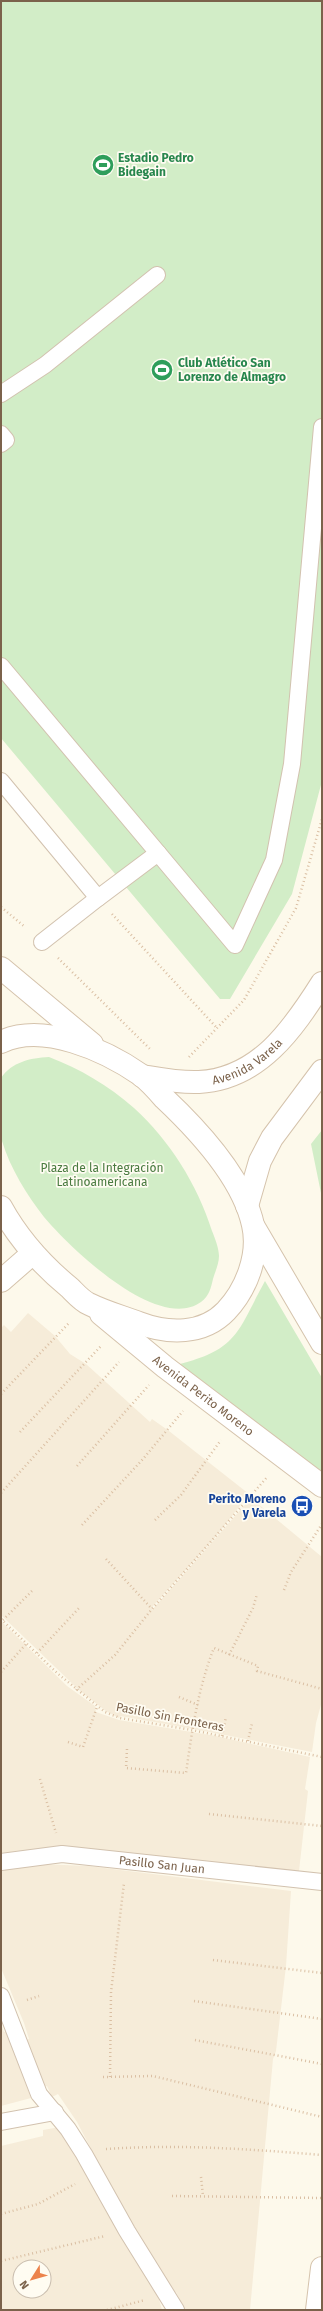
<svg xmlns="http://www.w3.org/2000/svg" width="323" height="2311" font-family="'Fira Sans',sans-serif">
<style>
.residential{fill:#f6ecd9;fill-rule:evenodd}
.green{fill:#d2edc7}
.lines{fill:none;stroke-linecap:round;stroke-linejoin:round}
.lane-casing{stroke:#d2c2af;stroke-width:18}
.secondary-casing{stroke:#d5c3ac;stroke-width:24}
.path{stroke:#dabfa3;stroke-width:2.5;stroke-dasharray:1 3;stroke-linecap:butt}
.lane{stroke:#fff;stroke-width:16}
.secondary{stroke:#fff;stroke-width:22}
.labels{text-anchor:middle;stroke-width:3.5;stroke-linejoin:round;paint-order:stroke}
.leisure-label{font-size:12px;font-weight:bold;fill:#27864d;stroke:#fffcf2;text-anchor:start}
.street-label{font-size:12px;fill:#7b624b;stroke:#fffcf2}
.park-label{font-size:12px;fill:#4a7b40;stroke:#fffcf2}
.transit-label{font-size:12px;font-weight:bold;fill:#164399;stroke:#fffcf2;text-anchor:end}
</style>
<rect width="100%" height="100%" fill="#fdf9eb"/>
<path class="residential" d="M 28,1313 L 55,1336 L 70,1354 L 86,1364 L 150,1422 L 152,1419 L 169,1431 L 249,1494 L 214,1539 L 153,1606 L 152,1610 L 251,1498 L 322,1557 L 322,1701 L 316,1723 L 312,1752 L 194,1729 L 120,1716 L 119,1718 L 106,1711 L 79,1690 L 1,1615 L 1,1328 L 4,1325 L 11,1332 Z
M 1,1621 L 67,1686 L 95,1706 L 96,1712 L 119,1720 L 216,1736 L 310,1757 L 305,1789 L 308,1791 L 299,1871 L 58,1847 L 1,1853 Z
M 40,1864 L 88,1866 L 291,1891 L 286,1966 L 276,2051 L 273,2059 L 250,2310 L 185,2310 L 176,2292 L 167,2294 L 77,2122 L 58,2094 L 52,2097 L 47,2086 L 43,2087 L 26,2040 L 29,2039 L 24,2023 L 1,1968 L 1,1870 Z
M 1,2024 L 4,2032 L 7,2031 L 31,2098 L 1,2106 Z
M 60,2127 L 68,2138 L 158,2296 L 162,2310 L 1,2310 L 1,2146 L 43,2136 L 43,2130 ZM 20,2267 L 44,2267 L 44,2291 L 20,2291 Z"/>
<path class="green" d="M 1,1 L 322,1 L 322,781 L 292,894 L 230,999 L 220,999 L 1,738 Z
M 49,1057 C 80,1069 108,1085 134,1108 C 170,1141 197,1184 212,1231 C 215,1238 219,1249 219,1256 C 219,1264 215,1272 213,1279 C 211,1288 209,1296 201,1302 C 158,1333 70,1248 44,1217 C 27,1195 10,1168 2,1141 C 0,1127 1,1094 1,1078 C 12,1062 30,1058 49,1057 Z
M 322,1130 L 322,1198 L 311,1144 Z
M 265,1281 L 322,1378 L 322,1472 L 180,1364 C 239,1349 238,1330 265,1281 Z"/>
<g class="lines">
<g class="lane-casing">
<g id="lane">
<path d="M 1,394 L 45,365 L 157,275"/>
<path d="M 1,434 L 6,440 L 1,444"/>
<path d="M 1,666 L 158,853"/>
<path d="M 1,781 L 98,898 L 158,853 L 235,945 L 274,860 L 292,764 L 322,427"/>
<path d="M 42,942 L 98,898"/>
<path id="s1" d="M 1,1862 L 62,1854 L 322,1882"/>
<path d="M 1,1996 L 39,2094 L 68,2129 L 84,2154 L 127,2231 L 176,2310"/>
<path d="M 1,2122 L 55,2112"/>
</g>
</g>
<g class="secondary-casing">
<g id="secondary">
<path d="M 1,968 L 92,1044"/>
<path d="M 1,1042 C 43,1022 105,1050 141,1075 C 149,1081 157,1090 164,1098 C 198,1130 243,1179 253,1225 C 260,1255 246,1290 226,1311 C 203,1335 168,1334 139,1323 C 123,1317 105,1312 89,1304 C 82,1301 76,1294 70,1288 C 42,1265 18,1238 1,1207"/>
<path id="s2" d="M 142,1076 C 160,1079 180,1083 199,1082 C 259,1079 293,1029 322,983"/>
<path d="M 247,1206 L 260,1161 L 272,1138 L 322,1071"/>
<path d="M 254,1227 L 322,1343"/>
<path d="M 1,1281 L 33,1253"/>
<path id="s3" d="M 101,1314 L 165,1367 L 322,1486"/>
<path d="M 317,2310 L 322,2268"/>
</g>
</g>
<path class="path" d="M 1,907 L 25,927
M 112,914 L 216,1027
M 58,958 L 151,1050
M 189,1057 L 244,1000 L 296,908 L 322,819
M 1,1394 L 70,1322
M 20,1432 L 101,1346
M 77,1466 L 149,1385
M 1,1493 L 119,1362
M 155,1520 L 181,1495 L 221,1440
M 82,1525 L 143,1459 L 183,1411
M 106,1559 L 152,1609
M 284,1590 L 291,1572 L 322,1524
M 1,1619 L 57,1673 L 105,1712 L 120,1718 L 192,1730 L 322,1757
M 3,1620 L 34,1589
M 37,1653 L 80,1607
M 229,1655 L 253,1608 L 257,1594
M 1,1672 L 27,1643
M 76,1690 L 115,1655 L 152,1609 L 268,1476
M 179,1697 L 198,1705
M 222,1736 L 226,1717
M 248,1741 L 252,1723
M 68,1742 L 83,1747 L 97,1707
M 127,1749 L 126,1768 L 186,1773 C 192,1731 198,1688 214,1648 L 258,1666 L 257,1671 L 322,1689
M 40,1779 L 56,1833
M 209,1814 L 322,1826
M 213,1960 L 322,1973
M 27,2000 L 39,1996
M 194,2001 L 322,2019
M 195,2040 L 322,2064
M 103,2077 L 153,2076 L 322,2117
M 110,2077 L 111,1992 L 124,1883
M 106,2149 C 180,2144 248,2149 322,2155
M 201,2177 L 203,2196
M 172,2196 L 322,2198
M 1,2214 L 38,2204 L 75,2184
M 1,2261 L 105,2236
M 107,2310 L 145,2300"/>
<use href="#lane" class="lane"/>
<use href="#secondary" class="secondary"/>
</g>
<defs>
<g id="stadium-disc" transform="scale(1.15)"><circle r="9.5" fill="#2e9e5b" stroke="#fffcf2"/><path d="M0-5a6.5 5 0 1 0 0 10a6.5 5 0 1 0 0-10ZM-3.5-1.8h7v3.6h-7Z" fill="#fff"/></g>
<g id="bus-disc" transform="scale(1.15)"><circle r="9.5" fill="#1a4fb4" stroke="#fffcf2"/><path d="M-5-6H5V4H4V6H2V4H-2V6H-4V4H-5ZM-3.5-4V0h7V-4ZM-3.5 1.2v1.5H-2V1.2ZM2 1.2v1.5H3.5V1.2Z" fill="#fff"/></g>
</defs>
<g fill-rule="evenodd">
<use href="#stadium-disc" x="103" y="165"/>
<use href="#stadium-disc" x="162" y="370"/>
<use href="#bus-disc" x="302" y="1506"/>
</g>
<g class="labels">
<g class="leisure-label">
<text x="118" y="162">Estadio Pedro<tspan x="118" dy="14">Bidegain</tspan></text>
<text x="178" y="367">Club Atlético San<tspan x="178" dy="14">Lorenzo de Almagro</tspan></text>
</g>
<g class="street-label">
<text dy="4" stroke="none"><textPath href="#s2" startOffset="111">Avenida Varela</textPath></text>
<text dy="4" stroke="none"><textPath href="#s3" startOffset="131">Avenida Perito Moreno</textPath></text>
<text transform="translate(170 1717) rotate(11)" y="4">Pasillo Sin Fronteras</text>
<text dy="4" stroke="none"><textPath href="#s1" startOffset="162">Pasillo San Juan</textPath></text>
</g>
<g class="park-label">
<text x="102" y="1172">Plaza de la Integración<tspan x="102" dy="14">Latinoamericana</tspan></text>
</g>
<g class="transit-label">
<text x="286" y="1503">Perito Moreno<tspan x="286" dy="14">y Varela</tspan></text>
</g>
</g>
<rect width="323" height="2311" fill="none" stroke="#7b624b" stroke-width="4"/>
<g transform="translate(32 2279) rotate(233)"><circle r="19" fill="#fffcf2" stroke="#cabeaf"/>
<path d="M0-3L7 15L0 10L-7 15Z" fill="#ec834c"/>
<text y="-6" font-size="11" font-weight="bold" text-anchor="middle" fill="#7b624b">N</text>
</g>
</svg>
